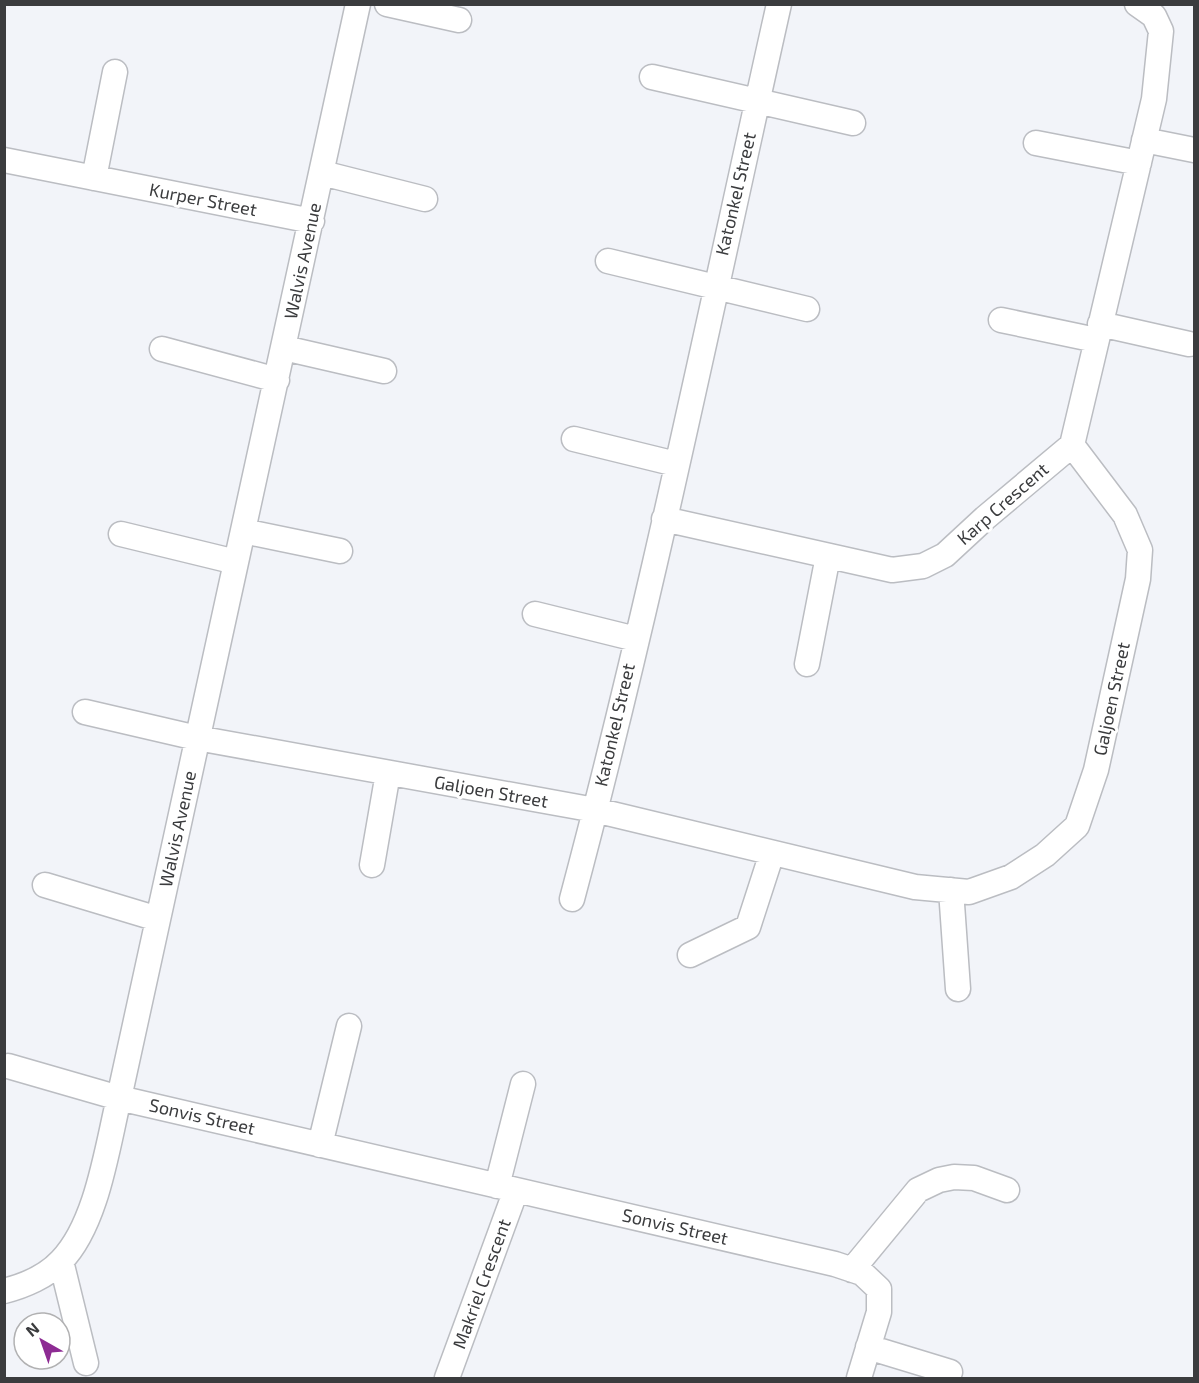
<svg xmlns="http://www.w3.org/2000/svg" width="1199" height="1383" font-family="'Exo 2',sans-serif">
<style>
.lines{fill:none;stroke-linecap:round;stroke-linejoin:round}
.minor-casing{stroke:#bbbdc2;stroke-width:27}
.minor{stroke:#fff;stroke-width:24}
.labels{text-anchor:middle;stroke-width:6;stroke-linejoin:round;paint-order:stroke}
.street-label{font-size:18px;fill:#3b3c3e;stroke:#fff}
</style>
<rect width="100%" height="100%" fill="#f2f4f9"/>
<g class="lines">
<g class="minor-casing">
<path id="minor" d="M 387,4 L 459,20
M 652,77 L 853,123
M 1144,140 L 1194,150
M 1036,143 L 1139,163
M 4,160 L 312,221
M 322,173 L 425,199
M 94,178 L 115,72
M 608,261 L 807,309
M 1001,320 L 1096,340
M 1100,324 L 1189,344
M 284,348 L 384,371
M 162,349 L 277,380
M 574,439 L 676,464
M 664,519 L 892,570 L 923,566 L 945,555 L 985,518 L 1072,445 L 1154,99 L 1161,31 L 1154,16 L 1137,4
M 243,531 L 340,551
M 121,534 L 236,562
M 535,614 L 636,639
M 807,664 L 828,556
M 85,712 L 197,738 L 595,810 L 915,887 L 969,892 L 1011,877 L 1045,855 L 1077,826 L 1096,770 L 1138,579 L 1140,550 L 1125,515 L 1072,445
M 372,865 L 388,773
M 45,885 L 158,919
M 951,890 L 958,989
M 572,899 C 651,603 712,303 779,4
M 690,955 L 748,927 L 772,853
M 8,1066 L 119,1098 L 835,1264 L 862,1273 L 879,1289 L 879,1312 L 859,1378
M 320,1145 L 349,1026
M 497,1186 L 523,1084
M 61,1261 L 86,1363
M 852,1270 L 918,1190 L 939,1180 L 954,1177 L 974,1178 L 1007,1190
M 4,1291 C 24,1286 47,1276 61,1261 C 97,1224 107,1148 119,1098 L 358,4
M 868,1347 L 950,1372
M 447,1378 L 516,1190"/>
</g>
<use href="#minor" class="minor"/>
</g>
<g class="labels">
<g class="street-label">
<text transform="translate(736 194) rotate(-77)" y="6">Katonkel Street</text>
<text transform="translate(203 200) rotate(11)" y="6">Kurper Street</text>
<text transform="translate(303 261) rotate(-78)" y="6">Walvis Avenue</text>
<text transform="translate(1003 504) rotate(-41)" y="6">Karp Crescent</text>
<text transform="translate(1112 699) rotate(-78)" y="6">Galjoen Street</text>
<text transform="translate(615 725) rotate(-77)" y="6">Katonkel Street</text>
<text transform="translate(491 792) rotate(10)" y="6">Galjoen Street</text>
<text transform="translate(178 829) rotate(-78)" y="6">Walvis Avenue</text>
<text transform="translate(202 1117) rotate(13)" y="6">Sonvis Street</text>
<text transform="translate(675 1227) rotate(13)" y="6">Sonvis Street</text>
<text transform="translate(482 1284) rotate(-70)" y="6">Makriel Crescent</text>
</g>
</g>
<rect width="1199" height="1383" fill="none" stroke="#3b3c3e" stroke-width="12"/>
<g transform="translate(42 1341) rotate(320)"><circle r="28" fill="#ffffff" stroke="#b1b1b2" stroke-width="1.5"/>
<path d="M0-4.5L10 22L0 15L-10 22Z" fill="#8d2b93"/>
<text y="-9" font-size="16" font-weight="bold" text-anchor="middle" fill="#3b3c3e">N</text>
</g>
</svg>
